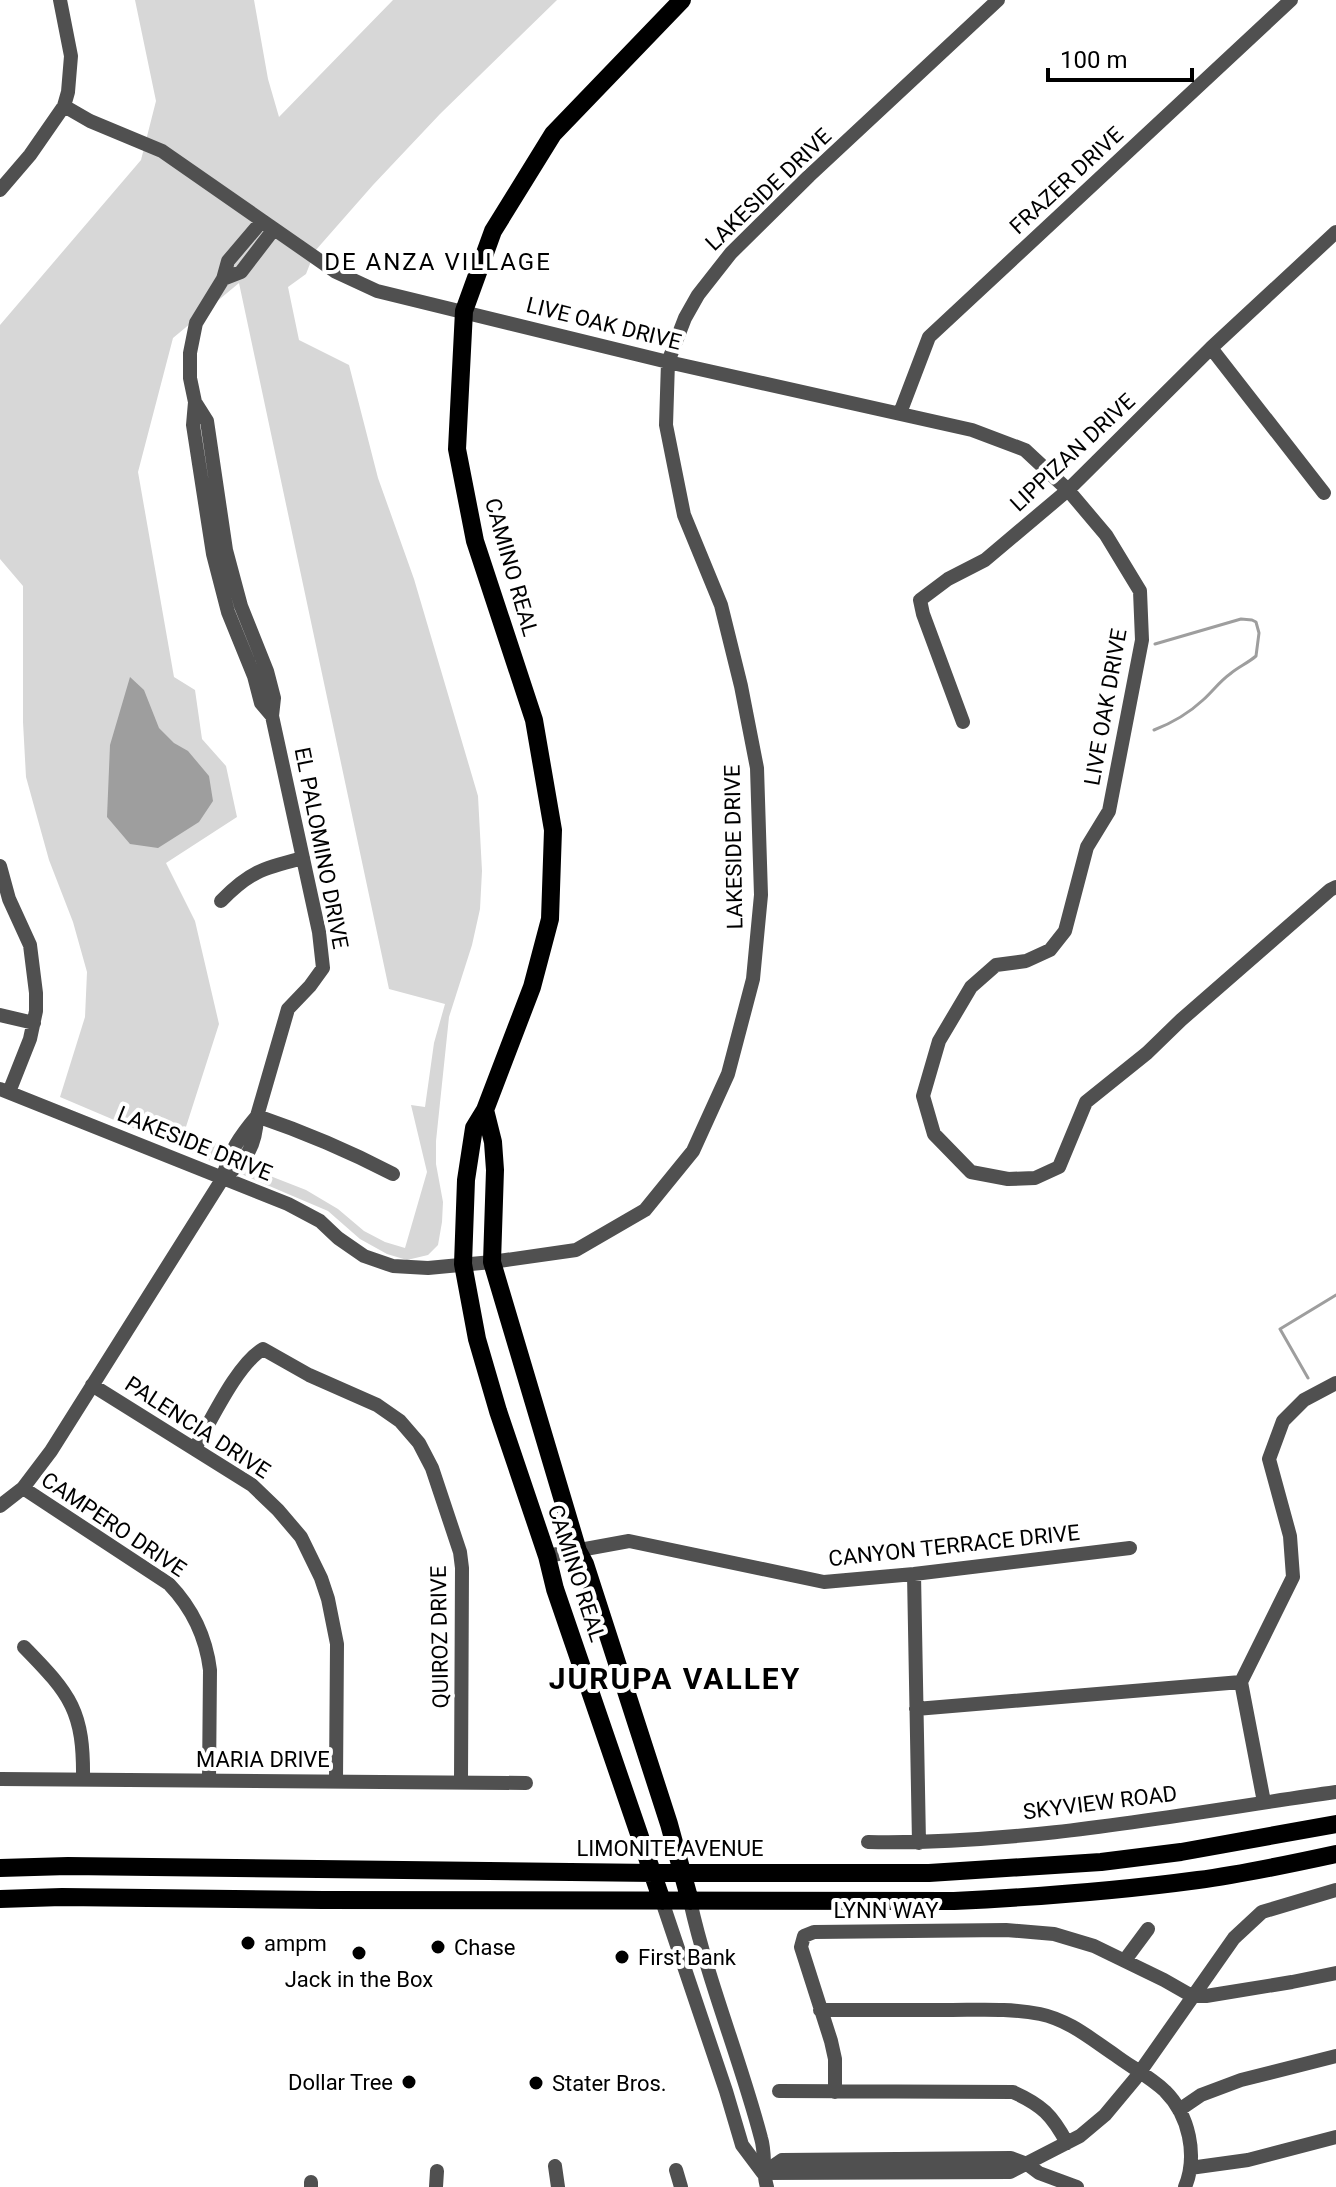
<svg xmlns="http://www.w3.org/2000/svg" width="1336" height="2187" font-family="Roboto,sans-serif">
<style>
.green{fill:#d7d7d7;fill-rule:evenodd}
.water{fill:#9e9e9e}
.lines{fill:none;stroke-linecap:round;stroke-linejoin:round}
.stream{stroke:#9e9e9e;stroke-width:3}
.minor{stroke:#505050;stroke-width:14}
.major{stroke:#000;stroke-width:18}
.poi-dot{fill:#000;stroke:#fff;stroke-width:3}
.labels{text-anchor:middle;stroke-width:8;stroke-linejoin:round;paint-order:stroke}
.street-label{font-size:22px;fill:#000;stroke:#fff}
.poi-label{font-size:22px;fill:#000;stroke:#fff;text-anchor:start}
.neighbourhood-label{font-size:24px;letter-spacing:2px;fill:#000;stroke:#fff}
.district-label{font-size:30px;font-weight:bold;letter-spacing:2px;fill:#000;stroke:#fff}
</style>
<rect width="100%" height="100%" fill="#fff"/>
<path class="green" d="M 135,0 L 254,0 L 268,79 L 279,117 L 393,0 L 557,0 L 440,114 L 373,185 L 315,251 L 306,274 L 288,287 L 299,340 L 349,365 L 378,478 L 414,579 L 478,796 L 482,871 L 480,909 L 472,945 L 449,1017 L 436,1141 L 436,1164 L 443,1202 L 442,1222 L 438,1245 L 428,1255 L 407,1260 L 387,1254 L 360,1239 L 328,1211 L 60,1097 L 85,1017 L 87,972 L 73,922 L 49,860 L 26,777 L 23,722 L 23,586 L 0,559 L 0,325 L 141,160 L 156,101 ZM 239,283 L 389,989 L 445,1004 L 434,1043 L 425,1107 L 411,1105 L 427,1172 L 405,1248 L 385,1242 L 364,1231 L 338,1209 L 306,1190 L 260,1172 L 227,1146 L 184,1133 L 219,1024 L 195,921 L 166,863 L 237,817 L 226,766 L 202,739 L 195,690 L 174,677 L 138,472 L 173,338 Z"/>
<path class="water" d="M 130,677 L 144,690 L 159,728 L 174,743 L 188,751 L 209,776 L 213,801 L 199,822 L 158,848 L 130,844 L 107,817 L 110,745 Z"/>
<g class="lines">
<path class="stream" d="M 1154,730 C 1172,723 1188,714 1203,700 C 1212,692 1220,681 1230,674 C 1238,667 1248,663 1256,656 L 1259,633 L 1256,622 L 1252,620 L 1241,619 L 1155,644
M 1308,1378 L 1280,1329 L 1336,1295"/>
<path class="minor" d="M 64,106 L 90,121 L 162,151 L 336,272 L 377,291 L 668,362 L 972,430 L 1025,450 L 1068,490 L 1106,535 L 1140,591 L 1142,640 L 1109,811 L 1087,847 L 1065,931 L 1050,950 L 1026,961 L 996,965 L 971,987 L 939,1041 L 923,1096 L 934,1134 L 971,1172 L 1008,1179 L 1035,1178 L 1059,1167 L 1086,1102 L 1147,1053 L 1181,1020 L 1330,890 L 1336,887
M 0,190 L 30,155 L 64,106 L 68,92 L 71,56 L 60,0
M 262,221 L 228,261 L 223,279 L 241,272 L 274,229
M 223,279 L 196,323 L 190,353 L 190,378 L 195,402 L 207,421 L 226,550 L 241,606 L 267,671 L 274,698 L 272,716 L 319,932 L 323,968 L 310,986 L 288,1009 L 257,1116 C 304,1132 349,1151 393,1174
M 1211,348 L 1324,493
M 195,402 L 193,425 L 213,554 L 228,612 L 254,676 L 261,703 L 272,716
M 900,413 L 929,337 L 1291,0
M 963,722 L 923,614 L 920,600 L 948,579 L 985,560 L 1068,490 L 1211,348 L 1336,232
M 0,866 L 9,899 L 30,945 L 36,993 L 36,1011 L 30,1039 L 9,1092
M 221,901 C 250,871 264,868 303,858
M 0,1015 L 34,1023
M 0,1089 L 288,1204 L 320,1221 L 338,1238 L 364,1256 L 393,1266 L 428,1268 L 492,1262 L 576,1250 L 645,1210 L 693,1151 L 728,1074 L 753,979 L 761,895 L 757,768 L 741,686 L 721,605 L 684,515 L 666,425 L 668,362 L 685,318 L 698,295 L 731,253 L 809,176 L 998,0
M 92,1385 L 252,1485 L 278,1510 L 301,1537 L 321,1578 L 328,1599 L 337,1644 L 336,1781
M 195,1448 C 211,1421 237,1364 263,1349 L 309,1375 L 377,1405 L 400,1421 L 419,1443 L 432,1468 L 460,1552 L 462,1568 L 461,1782
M 23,1488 L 169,1584 C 192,1608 206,1637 210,1670 L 209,1781
M 0,1506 L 23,1488 L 51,1451 L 223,1178 C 229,1152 240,1136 257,1116 C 256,1146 247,1160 223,1178
M 547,1556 L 629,1541 L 824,1582 L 914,1574 L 1130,1548
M 914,1574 L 919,1843
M 24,1647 C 71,1695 84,1711 83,1780
M 916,1709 L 1241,1682
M 0,1779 L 526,1783
M 1264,1802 L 1241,1682 L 1293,1577 L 1290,1536 L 1269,1459 L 1283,1421 L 1304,1400 L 1336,1383
M 868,1842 C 1025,1845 1181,1814 1336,1792
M 662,1901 L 726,2091 L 742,2145 L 763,2173
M 690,1901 C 708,1982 740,2058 761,2138 C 766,2154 762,2171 767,2187
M 1125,1960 L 1148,1929
M 820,2010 C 863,2010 906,2010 949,2010 C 979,2010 1010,2008 1040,2014 C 1069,2020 1091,2039 1115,2055 C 1131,2067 1150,2077 1165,2091 C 1189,2115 1198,2155 1185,2187
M 779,2091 L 1013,2092 C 1042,2105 1052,2115 1067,2143
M 835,2092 L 835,2059 L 831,2041 L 801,1947 L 804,1936 L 814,1932 L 1006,1930 L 1054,1934 L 1094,1946 L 1164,1980 L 1192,1996 L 1206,1996 L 1292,1982 L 1336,1973
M 1179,2110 L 1201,2095 L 1241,2080 L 1336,2056
M 555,2166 L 558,2187
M 1190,2168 L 1248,2160 L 1336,2137
M 676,2170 L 681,2187
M 763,2173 L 1010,2172 L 1080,2136 L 1105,2115 L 1135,2079 L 1234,1938 L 1262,1912 L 1336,1890
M 763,2173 L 782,2160 L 1011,2158 L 1027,2164 L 1039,2173 L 1077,2187
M 311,2187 L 311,2182
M 436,2187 L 437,2171"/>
<path class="major" d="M 485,1110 L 493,1142 L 495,1170 L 492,1262 L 578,1551 L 585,1564 L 669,1824 L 690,1901
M 0,1868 L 68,1866 L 654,1873 L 929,1873 L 1101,1862 L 1181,1852 L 1336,1824
M 0,1899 L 62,1897 L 323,1900 L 954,1901 C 1036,1897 1117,1891 1198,1880 C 1244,1874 1290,1864 1336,1854
M 662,1901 L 555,1589 L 547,1556 L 498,1411 L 477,1339 L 463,1264 L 466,1180 L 474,1128 L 485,1110 L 532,987 L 550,919 L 553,830 L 534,720 L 475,541 L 457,449 L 464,311 L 493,231 L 553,134 L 682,0"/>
</g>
<g class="poi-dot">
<circle cx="248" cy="1943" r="8"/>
<circle cx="438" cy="1947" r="8"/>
<circle cx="359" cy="1953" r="8"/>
<circle cx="622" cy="1957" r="8"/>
<circle cx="409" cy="2082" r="8"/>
<circle cx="536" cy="2083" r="8"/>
</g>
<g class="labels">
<g class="street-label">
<text transform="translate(1066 180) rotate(-43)" y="8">FRAZER DRIVE</text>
<text transform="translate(768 189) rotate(-44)" y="8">LAKESIDE DRIVE</text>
<text transform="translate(604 323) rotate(14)" y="8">LIVE OAK DRIVE</text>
<text transform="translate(1072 452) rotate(-43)" y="8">LIPPIZAN DRIVE</text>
<text transform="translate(512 567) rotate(74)" y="8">CAMINO REAL</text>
<text transform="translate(1105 707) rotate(-80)" y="8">LIVE OAK DRIVE</text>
<text transform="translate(733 847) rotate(-91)" y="8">LAKESIDE DRIVE</text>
<text transform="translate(322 848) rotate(79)" y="8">EL PALOMINO DRIVE</text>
<text transform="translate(195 1143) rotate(22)" y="8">LAKESIDE DRIVE</text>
<text transform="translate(198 1427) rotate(33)" y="8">PALENCIA DRIVE</text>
<text transform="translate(114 1524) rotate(34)" y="8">CAMPERO DRIVE</text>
<text transform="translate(954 1545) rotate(-6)" y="8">CANYON TERRACE DRIVE</text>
<text transform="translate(577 1573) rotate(72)" y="8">CAMINO REAL</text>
<text transform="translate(439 1637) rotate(-91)" y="8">QUIROZ DRIVE</text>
<text x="263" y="1767">MARIA DRIVE</text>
<text transform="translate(1100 1802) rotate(-7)" y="8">SKYVIEW ROAD</text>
<text x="670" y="1856">LIMONITE AVENUE</text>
<text x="886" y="1918">LYNN WAY</text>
</g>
<g class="poi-label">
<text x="264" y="1951">ampm</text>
<text x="454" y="1955">Chase</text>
<text x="638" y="1965">First Bank</text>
<text x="359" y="1987" text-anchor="middle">Jack in the Box</text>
<text x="393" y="2090" text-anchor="end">Dollar Tree</text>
<text x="552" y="2091">Stater Bros.</text>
</g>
<g class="neighbourhood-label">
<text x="438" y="270">DE ANZA VILLAGE</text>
</g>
<g class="district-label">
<text x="675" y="1689">JURUPA VALLEY</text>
</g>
</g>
<path d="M1048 68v12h144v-12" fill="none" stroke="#000000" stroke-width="4"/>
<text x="1060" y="68" font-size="24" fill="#000000" stroke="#ffffff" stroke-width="6" paint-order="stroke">100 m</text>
</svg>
